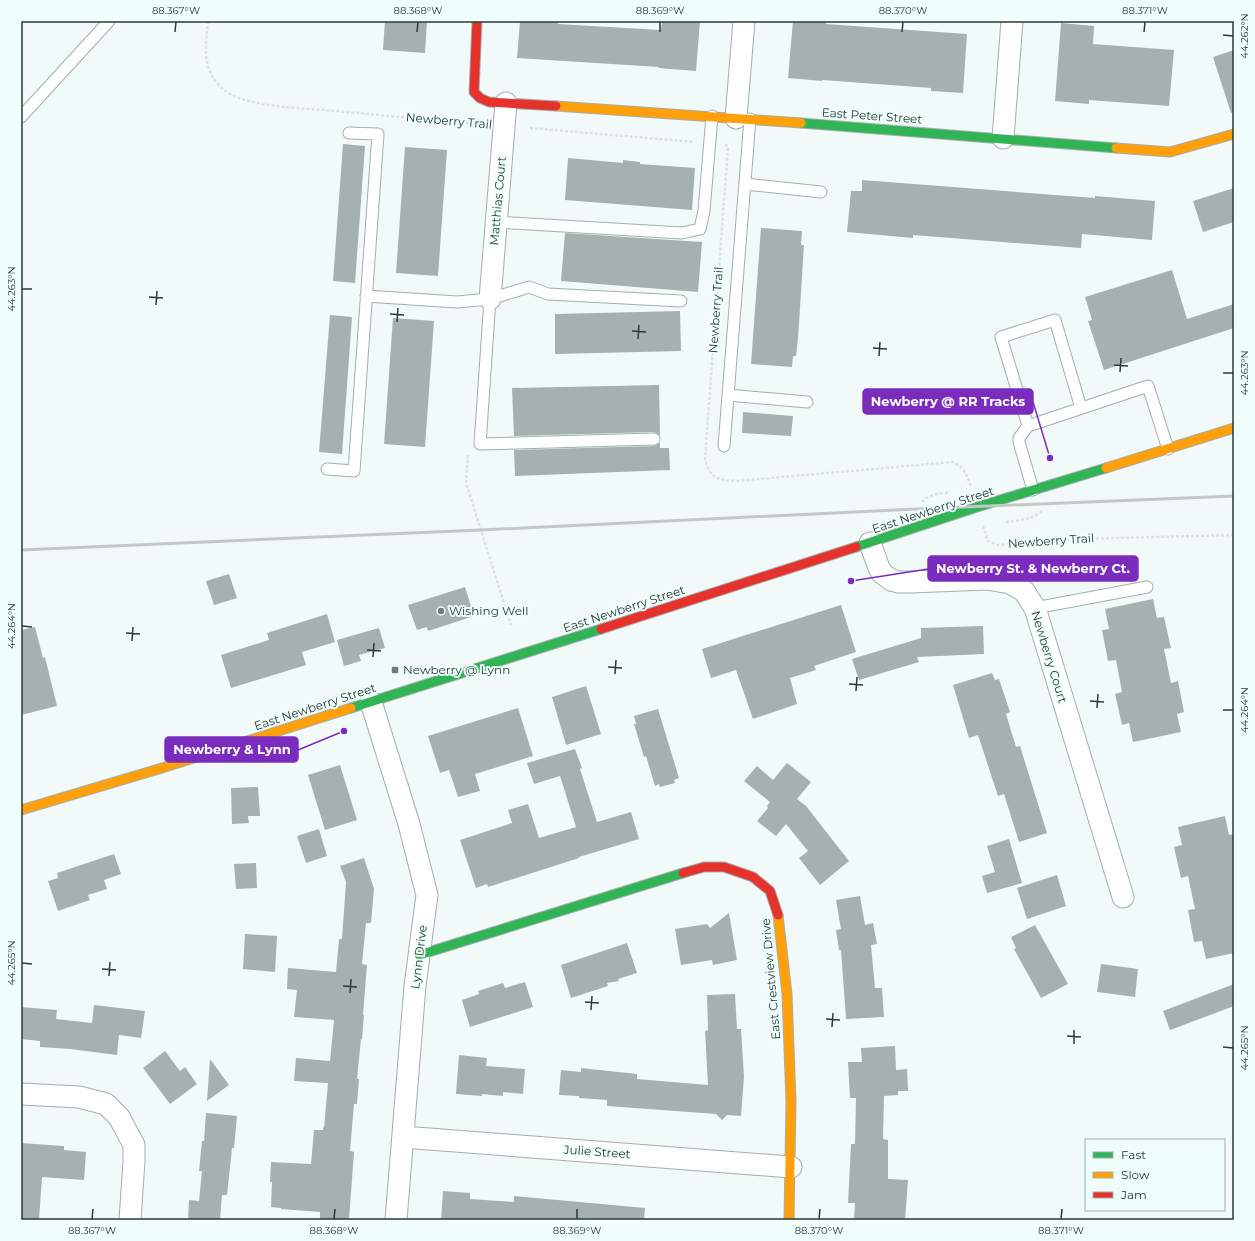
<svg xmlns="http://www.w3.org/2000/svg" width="1255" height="1241" font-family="Montserrat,sans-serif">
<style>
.building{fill:#a6b1af}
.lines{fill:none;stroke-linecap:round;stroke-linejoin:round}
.lane-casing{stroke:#a4afad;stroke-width:13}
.street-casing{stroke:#a4afad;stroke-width:23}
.fast-casing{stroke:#a4afad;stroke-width:11}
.slow-casing{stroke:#a4afad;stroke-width:11}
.jam-casing{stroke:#a4afad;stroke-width:11}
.path{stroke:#dee0e0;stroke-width:2.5;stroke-dasharray:3 2;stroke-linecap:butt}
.lane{stroke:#fdfefe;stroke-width:11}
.street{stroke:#fdfefe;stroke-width:21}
.fast{stroke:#30b455;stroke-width:9}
.slow{stroke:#ff9f0a;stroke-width:9}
.jam{stroke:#e5322d;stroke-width:9}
.rail{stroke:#c5c8c7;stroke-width:3}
.ticks{fill:none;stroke:#2b3a36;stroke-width:1.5}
.poi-dot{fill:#717d7a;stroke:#effefa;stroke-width:1.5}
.labels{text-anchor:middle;stroke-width:4;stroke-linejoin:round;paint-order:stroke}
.street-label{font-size:12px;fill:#2b3a36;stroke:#effefa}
.poi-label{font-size:12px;fill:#2b3a36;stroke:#effefa;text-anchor:start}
.leader{fill:none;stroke:#7b2cbf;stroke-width:1.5}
.callout-dot{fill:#7b2cbf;stroke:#effefa;stroke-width:1.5}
.callout{fill:#7b2cbf;stroke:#7b2cbf;stroke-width:1.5}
.callout-label{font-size:13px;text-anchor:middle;font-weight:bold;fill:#fff}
.neatline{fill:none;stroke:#2b3a36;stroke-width:1.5}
.ticks-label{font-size:10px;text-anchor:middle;fill:#2b3a36}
</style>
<rect width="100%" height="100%" fill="#f2faf9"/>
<path class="building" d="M 385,21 L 427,21 L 425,53 L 383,50 Z
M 520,21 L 558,21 L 558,24 L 661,30 L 662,21 L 700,21 L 696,71 L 658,68 L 659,67 L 517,58 Z
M 793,21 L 826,21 L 826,24 L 967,34 L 963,93 L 931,91 L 931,88 L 822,80 L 822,81 L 788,78 Z
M 1061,23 L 1094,26 L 1093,44 L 1174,50 L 1169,106 L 1089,100 L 1089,104 L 1055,101 Z
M 1234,50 L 1234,112 L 1231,113 L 1213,57 Z
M 343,144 L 365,146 L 355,283 L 333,281 Z
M 405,147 L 447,150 L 438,276 L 396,273 Z
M 568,158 L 623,163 L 623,160 L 640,162 L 640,164 L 695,168 L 692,210 L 565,200 Z
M 862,180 L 1095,198 L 1095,196 L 1155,201 L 1152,240 L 1082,234 L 1081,248 L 913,235 L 913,238 L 847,232 L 851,191 L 862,191 Z
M 1234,188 L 1234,222 L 1203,232 L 1193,201 Z
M 761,228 L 802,231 L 801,245 L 804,245 L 798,339 L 796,356 L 793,356 L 792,367 L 751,364 Z
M 565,233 L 702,242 L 698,292 L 561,281 Z
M 1172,270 L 1187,319 L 1234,304 L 1234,328 L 1104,370 L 1088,321 L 1092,320 L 1085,297 Z
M 680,311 L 681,351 L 555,354 L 555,314 Z
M 330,315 L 352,317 L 342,454 L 319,452 Z
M 393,318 L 434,321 L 425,447 L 384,444 Z
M 659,385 L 660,435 L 654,432 L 514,436 L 512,388 Z
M 743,412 L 793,416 L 791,436 L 742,433 Z
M 660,443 L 660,448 L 669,448 L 670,470 L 515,476 L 514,450 L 654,446 Z
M 229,574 L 237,598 L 214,605 L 206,581 Z
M 465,587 L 474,616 L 428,631 L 427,627 L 417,630 L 408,605 Z
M 1153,599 L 1157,618 L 1164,617 L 1171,648 L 1164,649 L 1171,683 L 1178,681 L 1184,712 L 1177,714 L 1181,732 L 1133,742 L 1129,723 L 1122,725 L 1115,694 L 1122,692 L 1116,660 L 1108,661 L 1102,630 L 1109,629 L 1105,609 Z
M 841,605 L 856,652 L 814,666 L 816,670 L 790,678 L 797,704 L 753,719 L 736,670 L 711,678 L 702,649 Z
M 327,614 L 335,642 L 302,652 L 306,665 L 231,688 L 221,655 L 269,640 L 267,633 Z
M 983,626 L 984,654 L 917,657 L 919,662 L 859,680 L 852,659 L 921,638 L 921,628 Z
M 35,627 L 43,658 L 45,657 L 57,706 L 21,715 L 21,630 Z
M 379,628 L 385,648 L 359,655 L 361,661 L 344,666 L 337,640 Z
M 992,673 L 995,680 L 999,679 L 1010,712 L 1006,714 L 1016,747 L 1020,746 L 1047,833 L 1019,842 L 1004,794 L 998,796 L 978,735 L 969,738 L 953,685 Z
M 586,686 L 601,734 L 566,745 L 552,697 Z
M 518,708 L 533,756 L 475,774 L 480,791 L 458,797 L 449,770 L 440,773 L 428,736 Z
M 658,709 L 679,778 L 674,780 L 675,783 L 660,787 L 659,784 L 655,786 L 646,756 L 644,757 L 634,724 L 636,724 L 634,716 Z
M 575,749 L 582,768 L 580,769 L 597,822 L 631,812 L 639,839 L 579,857 L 579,858 L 488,887 L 487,884 L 476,888 L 460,840 L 512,823 L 508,810 L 528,804 L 539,838 L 576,827 L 560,776 L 534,784 L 527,763 Z
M 787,763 L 811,782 L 797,799 L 806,806 L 849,861 L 820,885 L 799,858 L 808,851 L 786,824 L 776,836 L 757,821 L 768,808 L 767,806 L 770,802 L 744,781 L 757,766 L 773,780 Z
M 340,765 L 357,820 L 325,830 L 308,775 Z
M 258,787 L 260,816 L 248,816 L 249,823 L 232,824 L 231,788 Z
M 1225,816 L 1229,835 L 1234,834 L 1234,953 L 1206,959 L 1202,941 L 1194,942 L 1188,910 L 1195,909 L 1188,876 L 1181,878 L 1174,847 L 1182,845 L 1178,827 Z
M 319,829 L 327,856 L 306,863 L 297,836 Z
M 1009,839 L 1022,883 L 987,893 L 982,876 L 995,872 L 987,846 Z
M 114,854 L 121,874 L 104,880 L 107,889 L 88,895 L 90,900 L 58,911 L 48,881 L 58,878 L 57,873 Z
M 364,858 L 374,889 L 371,923 L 366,923 L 362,964 L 367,965 L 363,1015 L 364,1015 L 362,1039 L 361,1039 L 357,1079 L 359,1079 L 357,1104 L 354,1104 L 350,1151 L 354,1152 L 349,1220 L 320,1220 L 320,1212 L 281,1209 L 281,1208 L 271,1207 L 272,1182 L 270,1182 L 271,1162 L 311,1164 L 314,1130 L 323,1130 L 323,1127 L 324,1128 L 328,1083 L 294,1081 L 296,1058 L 330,1061 L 334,1020 L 294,1017 L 297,990 L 287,989 L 288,968 L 336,972 L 339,939 L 342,939 L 346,882 L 340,866 Z
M 256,863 L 257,888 L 236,889 L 234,864 Z
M 1057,875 L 1066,906 L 1027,919 L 1017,888 Z
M 860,896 L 865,925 L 873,923 L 877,944 L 871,945 L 875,988 L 882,988 L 884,1017 L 846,1019 L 841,950 L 839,950 L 836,930 L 841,929 L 836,900 Z
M 729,913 L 737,960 L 713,965 L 712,960 L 681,965 L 675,929 L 707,924 L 710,928 Z
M 1035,925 L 1068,984 L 1041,998 L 1014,949 L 1016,948 L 1011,937 Z
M 245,934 L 277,936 L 275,972 L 243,969 Z
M 627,943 L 637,973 L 618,979 L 619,981 L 607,983 L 608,986 L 571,998 L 561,965 Z
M 1101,964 L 1138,969 L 1135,997 L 1097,992 Z
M 525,982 L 533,1007 L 470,1027 L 462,1000 L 479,994 L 478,991 L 503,983 L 505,988 Z
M 1234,984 L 1234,1006 L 1170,1030 L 1163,1011 Z
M 735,994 L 737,1029 L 741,1029 L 744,1077 L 741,1116 L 727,1115 L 722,1120 L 716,1114 L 607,1106 L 607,1100 L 579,1098 L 579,1096 L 559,1095 L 561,1070 L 581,1072 L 581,1068 L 637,1074 L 637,1079 L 708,1085 L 705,1031 L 708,1030 L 707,995 Z
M 94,1005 L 145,1011 L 141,1038 L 119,1035 L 117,1055 L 70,1049 L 40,1047 L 40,1041 L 21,1039 L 21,1007 L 57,1010 L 56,1019 L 92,1023 Z
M 895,1046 L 896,1070 L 907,1069 L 908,1091 L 898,1091 L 898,1095 L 884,1096 L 883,1139 L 888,1140 L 888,1179 L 908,1180 L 905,1220 L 854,1220 L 855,1203 L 848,1203 L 851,1144 L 855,1144 L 856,1098 L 850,1098 L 848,1062 L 862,1062 L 861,1048 Z
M 165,1051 L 180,1071 L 185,1067 L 197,1084 L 170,1104 L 143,1068 Z
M 459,1055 L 487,1058 L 486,1066 L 525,1069 L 523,1094 L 503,1092 L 503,1096 L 482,1094 L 482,1096 L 456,1094 Z
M 210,1059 L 229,1085 L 207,1101 Z
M 206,1113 L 237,1116 L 234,1148 L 232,1148 L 227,1195 L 222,1195 L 220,1220 L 188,1220 L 189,1200 L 199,1201 L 202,1171 L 199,1171 L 202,1141 L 204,1141 Z
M 21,1143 L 64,1146 L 64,1150 L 86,1152 L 84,1180 L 42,1177 L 39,1220 L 21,1220 Z
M 443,1191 L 470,1193 L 470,1199 L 514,1202 L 514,1196 L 645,1208 L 644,1220 L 441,1220 Z"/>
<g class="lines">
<g class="lane-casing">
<path id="lane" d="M 21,117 L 109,21
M 745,184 L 821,192
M 497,222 L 682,233 L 700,229 L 704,211 L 712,116
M 366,296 L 457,302 L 490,299 L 529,287 L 548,294 L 681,301
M 490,299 L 480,444 L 654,439
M 728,395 L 807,402
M 1028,426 L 1001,337 L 1055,320 L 1081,408
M 724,446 L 750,119
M 327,469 L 354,471 L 378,134 L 349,133
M 1033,490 L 1019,442 L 1019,438 L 1028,426 L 1148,386 L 1168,449
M 1035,608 L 1147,587"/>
</g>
<g class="street-casing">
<path id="street" d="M 736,118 L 744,21
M 1003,138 L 1012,21
M 490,299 L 506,103
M 870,543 L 879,568 L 882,573 L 891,580 L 899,582 L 911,582 L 987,579 L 1010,583 L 1024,591 L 1035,608 L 1123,897
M 371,702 L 409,824 L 427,895 L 415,986 L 396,1220
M 21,1094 L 79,1097 L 106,1104 L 119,1117 L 134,1145 L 134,1161 L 130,1220
M 403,1137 L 791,1167"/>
</g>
<g class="fast-casing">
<path id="fast" d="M 801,123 L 1116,148
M 856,547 L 977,507 L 1106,468
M 351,708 L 601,629
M 419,955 L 683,873"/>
</g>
<g class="slow-casing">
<path id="slow" d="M 556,106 L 801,123
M 1116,148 L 1170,152 L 1234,134
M 1106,468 L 1234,428
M 21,810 L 162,768 L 351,708
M 778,915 L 787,994 L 791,1101 L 789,1220"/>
</g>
<g class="jam-casing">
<path id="jam" d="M 477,21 L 474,92 L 480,98 L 489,102 L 556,106
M 601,629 L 856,547
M 683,873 L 704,867 L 724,867 L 753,877 L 770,891 L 778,915"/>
</g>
<path class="path" d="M 208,21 C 206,44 201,69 221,87 C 226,92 234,97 242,99 C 271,108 304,108 335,111 C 384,115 434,121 483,124
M 530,128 L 695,142
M 725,145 L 728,146 L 705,459 C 709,479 719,480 737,481 L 952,462 C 964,467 967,475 971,487
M 468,455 L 466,483 L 511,625
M 922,502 C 928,494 940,494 950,492
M 1006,522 C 1019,520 1033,520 1043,510
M 983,526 L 988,541 L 997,545 L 1040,540 L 1234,535"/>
<use href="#lane" class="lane"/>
<use href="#street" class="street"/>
<use href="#fast" class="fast"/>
<use href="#slow" class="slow"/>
<use href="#jam" class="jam"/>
<path class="rail" d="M 21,550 L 481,530 L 916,509 L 1234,496"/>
</g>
<path class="ticks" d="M 175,32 L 176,22M 417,32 L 418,22M 660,32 L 660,22M 902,32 L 903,22M 1144,32 L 1145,22M 1223,35 L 1233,36M 22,289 L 32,289M 149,297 L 163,298M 156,305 L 157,291M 390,314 L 404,315M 397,322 L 398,308M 632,331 L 646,332M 638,339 L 639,325M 873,348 L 887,349M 879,356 L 880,342M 1114,365 L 1128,366M 1120,372 L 1121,358M 1223,373 L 1233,373M 22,626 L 32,627M 126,633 L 140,634M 132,641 L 133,627M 367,650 L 381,651M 373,657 L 374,643M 608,667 L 622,668M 615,674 L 616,660M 849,684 L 863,685M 856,691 L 857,677M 1090,701 L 1104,702M 1097,708 L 1098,694M 1223,710 L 1233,710M 22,963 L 32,964M 102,969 L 116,970M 109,976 L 110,962M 343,986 L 357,987M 350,993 L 351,979M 585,1002 L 599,1003M 591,1010 L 592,996M 826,1019 L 840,1020M 832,1027 L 833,1013M 1067,1036 L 1081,1037M 1074,1044 L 1074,1030M 1223,1047 L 1233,1048M 92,1219 L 93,1209M 334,1219 L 335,1209M 577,1219 L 577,1209M 819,1219 L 820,1209M 1061,1219 L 1062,1209"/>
<g class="poi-dot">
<circle cx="441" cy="611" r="4"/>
<rect x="391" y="666" width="8" height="8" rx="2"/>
</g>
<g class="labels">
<g class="street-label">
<text transform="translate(872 116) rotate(4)" y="4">East Peter Street</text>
<text transform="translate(449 121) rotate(5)" y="4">Newberry Trail</text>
<text transform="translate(498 201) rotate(-85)" y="4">Matthias Court</text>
<text transform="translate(716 310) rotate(-86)" y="4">Newberry Trail</text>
<text transform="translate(933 510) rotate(-18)" y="4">East Newberry Street</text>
<text transform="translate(1051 541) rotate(-4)" y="4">Newberry Trail</text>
<text transform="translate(624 609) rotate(-18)" y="4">East Newberry Street</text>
<text transform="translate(1049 657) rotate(73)" y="4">Newberry Court</text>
<text transform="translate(315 707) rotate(-18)" y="4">East Newberry Street</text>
<text transform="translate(419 957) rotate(-83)" y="4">Lynn Drive</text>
<text transform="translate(771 979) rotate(-95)" y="4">East Crestview Drive</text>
<text transform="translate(597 1152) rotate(4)" y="4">Julie Street</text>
</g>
<g class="poi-label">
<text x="449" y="615">Wishing Well</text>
<text x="403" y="674">Newberry @ Lynn</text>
</g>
</g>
<path class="leader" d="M1050 458L1033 402M851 581L928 569M344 731L298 750"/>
<g class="callout-dot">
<circle cx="1050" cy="458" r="4"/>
<circle cx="851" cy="581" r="4"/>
<circle cx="344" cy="731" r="4"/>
</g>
<g class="callout">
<rect x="863" y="389" width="170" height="25" rx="4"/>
<rect x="928" y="556" width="210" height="25" rx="4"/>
<rect x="165" y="737" width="133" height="25" rx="4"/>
</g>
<g class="callout-label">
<text x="948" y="406">Newberry @ RR Tracks</text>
<text x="1033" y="573">Newberry St. &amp; Newberry Ct.</text>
<text x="232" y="754">Newberry &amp; Lynn</text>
</g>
<rect width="1255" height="1241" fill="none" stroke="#effefa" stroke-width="44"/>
<rect x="1085" y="1139" width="140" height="72" fill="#effefa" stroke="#a1b0ac"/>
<rect x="1093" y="1152" width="20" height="6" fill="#30b455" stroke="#a1b0ac"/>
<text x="1121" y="1159" font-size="12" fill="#2b3a36">Fast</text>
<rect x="1093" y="1172" width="20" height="6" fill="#ff9f0a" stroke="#a1b0ac"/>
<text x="1121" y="1179" font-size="12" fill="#2b3a36">Slow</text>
<rect x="1093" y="1192" width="20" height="6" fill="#e5322d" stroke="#a1b0ac"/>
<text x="1121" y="1199" font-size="12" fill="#2b3a36">Jam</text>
<rect x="22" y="22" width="1211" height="1197" class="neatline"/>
<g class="ticks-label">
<text x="176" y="14">88.367°W</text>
<text x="418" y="14">88.368°W</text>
<text x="660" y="14">88.369°W</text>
<text x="903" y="14">88.370°W</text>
<text x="1145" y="14">88.371°W</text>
<text transform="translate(1244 36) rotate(-90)" y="4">44.262°N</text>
<text transform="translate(11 289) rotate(-90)" y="4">44.263°N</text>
<text transform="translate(1244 373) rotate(-90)" y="4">44.263°N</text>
<text transform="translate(11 626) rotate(-90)" y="4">44.264°N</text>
<text transform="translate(1244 710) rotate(-90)" y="4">44.264°N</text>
<text transform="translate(11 963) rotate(-90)" y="4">44.265°N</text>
<text transform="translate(1244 1048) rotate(-90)" y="4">44.265°N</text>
<text x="92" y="1234">88.367°W</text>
<text x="334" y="1234">88.368°W</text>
<text x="577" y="1234">88.369°W</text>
<text x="819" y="1234">88.370°W</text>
<text x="1061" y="1234">88.371°W</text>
</g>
</svg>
